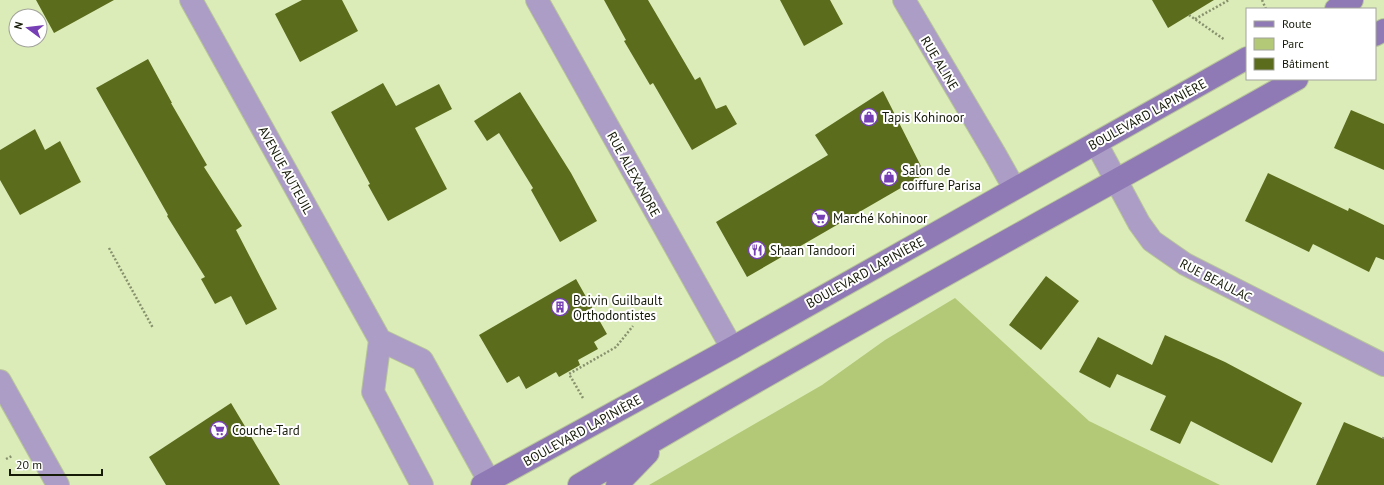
<svg xmlns="http://www.w3.org/2000/svg" width="1384" height="485" font-family="'PT Sans',sans-serif">
<style>
.green{fill:#b3c977}
.building{fill:#5b6d1c}
.lines{fill:none;stroke-linecap:round;stroke-linejoin:round}
.minor-casing{stroke:#b8c699;stroke-width:24}
.tertiary-casing{stroke:#b8c699;stroke-width:24}
.secondary-casing{stroke:#b8c699;stroke-width:24}
.path{stroke:#87926d;stroke-width:2.5;stroke-dasharray:2 2;stroke-linecap:butt}
.minor{stroke:#ac9dc6;stroke-width:22}
.tertiary{stroke:#ac9dc6;stroke-width:22}
.secondary{stroke:#907ab5;stroke-width:22}
.labels{text-anchor:middle;stroke-width:4;stroke-linejoin:round;paint-order:stroke}
.street-label{font-size:13px;fill:#161b08;stroke:#fff}
.poi-label{font-size:13px;fill:#161b08;stroke:#fff;text-anchor:start}
</style>
<rect width="100%" height="100%" fill="#dcecb9"/>
<path class="green" d="M 955,298 L 1089,421 L 1220,485 L 649,485 L 822,385 L 885,340 Z"/>
<path class="building" d="M 36,0 L 114,0 L 54,33 Z
M 302,0 L 342,0 L 358,31 L 300,62 L 275,14 Z
M 604,0 L 648,0 L 695,80 L 700,77 L 716,109 L 726,105 L 737,124 L 692,150 L 653,83 L 650,85 L 624,41 L 626,40 Z
M 780,0 L 830,0 L 843,24 L 804,46 Z
M 1152,0 L 1214,0 L 1168,28 Z
M 148,59 L 172,103 L 171,103 L 207,165 L 204,167 L 242,226 L 236,230 L 277,309 L 246,325 L 231,296 L 215,304 L 201,279 L 205,277 L 167,216 L 168,215 L 96,88 Z
M 383,83 L 396,106 L 439,84 L 452,109 L 415,128 L 447,189 L 388,221 L 368,185 L 370,184 L 331,112 Z
M 883,91 L 925,174 L 747,277 L 716,222 L 828,155 L 815,135 Z
M 520,92 L 571,173 L 597,221 L 560,242 L 531,190 L 533,188 L 499,133 L 487,141 L 474,121 Z
M 1351,110 L 1384,124 L 1384,170 L 1334,148 Z
M 35,129 L 45,150 L 60,141 L 81,182 L 20,215 L 0,180 L 0,150 Z
M 1268,173 L 1348,211 L 1349,208 L 1384,225 L 1384,260 L 1376,257 L 1369,272 L 1313,244 L 1309,252 L 1245,221 Z
M 1046,276 L 1079,301 L 1041,350 L 1009,325 Z
M 576,279 L 607,334 L 594,342 L 598,349 L 578,360 L 580,365 L 559,377 L 556,372 L 526,389 L 519,376 L 507,383 L 479,335 Z
M 1165,335 L 1225,362 L 1302,403 L 1272,463 L 1191,421 L 1180,444 L 1150,430 L 1166,396 L 1117,374 L 1110,388 L 1079,372 L 1098,337 L 1152,365 Z
M 231,403 L 280,485 L 166,485 L 149,457 Z
M 1344,422 L 1384,439 L 1384,485 L 1316,485 Z"/>
<g class="lines">
<g class="minor-casing">
<path id="minor" d="M 537,0 L 732,348
M 904,0 L 995,154 L 1014,188
M 1096,143 L 1139,223 L 1152,241 L 1185,264 L 1384,365
M 0,381 L 58,485"/>
</g>
<g class="tertiary-casing">
<path id="tertiary" d="M 191,0 L 380,340 L 422,360 L 489,481
M 380,340 L 373,392 L 422,485"/>
</g>
<g class="secondary-casing">
<path id="secondary" d="M 1336,9 L 1352,0
M 1375,35 L 1384,30
M 482,485 L 732,348 L 1247,58
M 579,485 C 815,344 1058,214 1297,79
M 617,485 L 648,453"/>
</g>
<path class="path" d="M 1262,0 L 1266,9
M 1189,15 L 1225,40
M 1195,19 L 1229,0
M 109,248 L 153,328
M 583,398 L 569,374 L 616,347 L 633,326
M 1383,439 L 1384,436
M 6,459 L 12,456"/>
<use href="#minor" class="minor"/>
<use href="#tertiary" class="tertiary"/>
<use href="#secondary" class="secondary"/>
</g>
<defs>
<g id="shop-ring" transform="scale(0.9)"><circle r="9.5" fill="#fff" stroke="#763fb5" stroke-width="1.5"/><path d="M-5-2.5h2.3a2.7 3.5 0 0 1 5.4 0H5L5.5 6h-11ZM-1.5-2.5h3a1.5 2.3 0 0 0-3 0Z" fill="#763fb5"/></g>
<g id="supermarket-ring" transform="scale(0.9)"><circle r="9.5" fill="#fff" stroke="#763fb5" stroke-width="1.5"/><path d="M-6-5.5h2.5l.6 2H6L4.5 2H-2.5L-4.4-4H-6ZM-1.5 3.2a1.3 1.3 0 1 0 .1 0ZM3 3.2a1.3 1.3 0 1 0 .1 0Z" fill="#763fb5"/></g>
<g id="restaurant-ring" transform="scale(0.9)"><circle r="9.5" fill="#fff" stroke="#763fb5" stroke-width="1.5"/><path d="M-5-6h1v4h1v-4h1v4h1v-4h1v5L-1.5 .5V6h-2V.5L-5-1ZM5-6V6H3V1.5H1.5Q1.5-4 5-6Z" fill="#763fb5"/></g>
<g id="building-ring" transform="scale(0.9)"><circle r="9.5" fill="#fff" stroke="#763fb5" stroke-width="1.5"/><path d="M-4-6H4V6H1V3H-1V6H-4ZM-2.5-4.3h1.7v1.8h-1.7ZM.8-4.3h1.7v1.8H.8ZM-2.5-1h1.7V.8h-1.7ZM.8-1h1.7V.8H.8Z" fill="#763fb5"/></g>
</defs>
<g fill-rule="evenodd">
<use href="#shop-ring" x="869" y="117"/>
<use href="#shop-ring" x="889" y="177"/>
<use href="#supermarket-ring" x="820" y="218"/>
<use href="#restaurant-ring" x="757" y="250"/>
<use href="#building-ring" x="560" y="307"/>
<use href="#supermarket-ring" x="219" y="430"/>
</g>
<g class="labels">
<g class="street-label">
<text transform="translate(940 63) rotate(59)" y="5">RUE ALINE</text>
<text transform="translate(1147 114) rotate(-29)" y="5">BOULEVARD LAPINIÈRE</text>
<text transform="translate(286 170) rotate(61)" y="5">AVENUE AUTEUIL</text>
<text transform="translate(634 174) rotate(61)" y="5">RUE ALEXANDRE</text>
<text transform="translate(865 272) rotate(-29)" y="5">BOULEVARD LAPINIÈRE</text>
<text transform="translate(1216 280) rotate(27)" y="5">RUE BEAULAC</text>
<text transform="translate(582 430) rotate(-29)" y="5">BOULEVARD LAPINIÈRE</text>
</g>
<g class="poi-label">
<text x="882" y="122">Tapis Kohinoor</text>
<text x="902" y="175">Salon de<tspan x="902" dy="15">coiffure Parisa</tspan></text>
<text x="833" y="223">Marché Kohinoor</text>
<text x="770" y="255">Shaan Tandoori</text>
<text x="573" y="305">Boivin Guilbault<tspan x="573" dy="15">Orthodontistes</tspan></text>
<text x="232" y="435">Couche-Tard</text>
</g>
</g>
<rect x="1246" y="8" width="130" height="72" fill="#ffffff" stroke="#a2a49c"/>
<rect x="1254" y="21" width="20" height="6" fill="#907ab5" stroke="#a2a49c"/>
<text x="1282" y="28" font-size="12" fill="#161b08">Route</text>
<rect x="1254" y="38" width="20" height="12" fill="#b3c977" stroke="#a2a49c"/>
<text x="1282" y="48" font-size="12" fill="#161b08">Parc</text>
<rect x="1254" y="58" width="20" height="12" fill="#5b6d1c" stroke="#a2a49c"/>
<text x="1282" y="68" font-size="12" fill="#161b08">Bâtiment</text>
<g transform="translate(28 28) rotate(285)"><circle r="19" fill="#ffffff" stroke="#a2a49c"/>
<path d="M0-3L7 15L0 10L-7 15Z" fill="#763fb5"/>
<text y="-6" font-size="11" font-weight="bold" text-anchor="middle" fill="#161b08">N</text>
</g>
<path d="M10 469v6h92v-6" fill="none" stroke="#161b08" stroke-width="2"/>
<text x="16" y="469" font-size="12" fill="#161b08" stroke="#ffffff" stroke-width="3" paint-order="stroke">20 m</text>
</svg>
